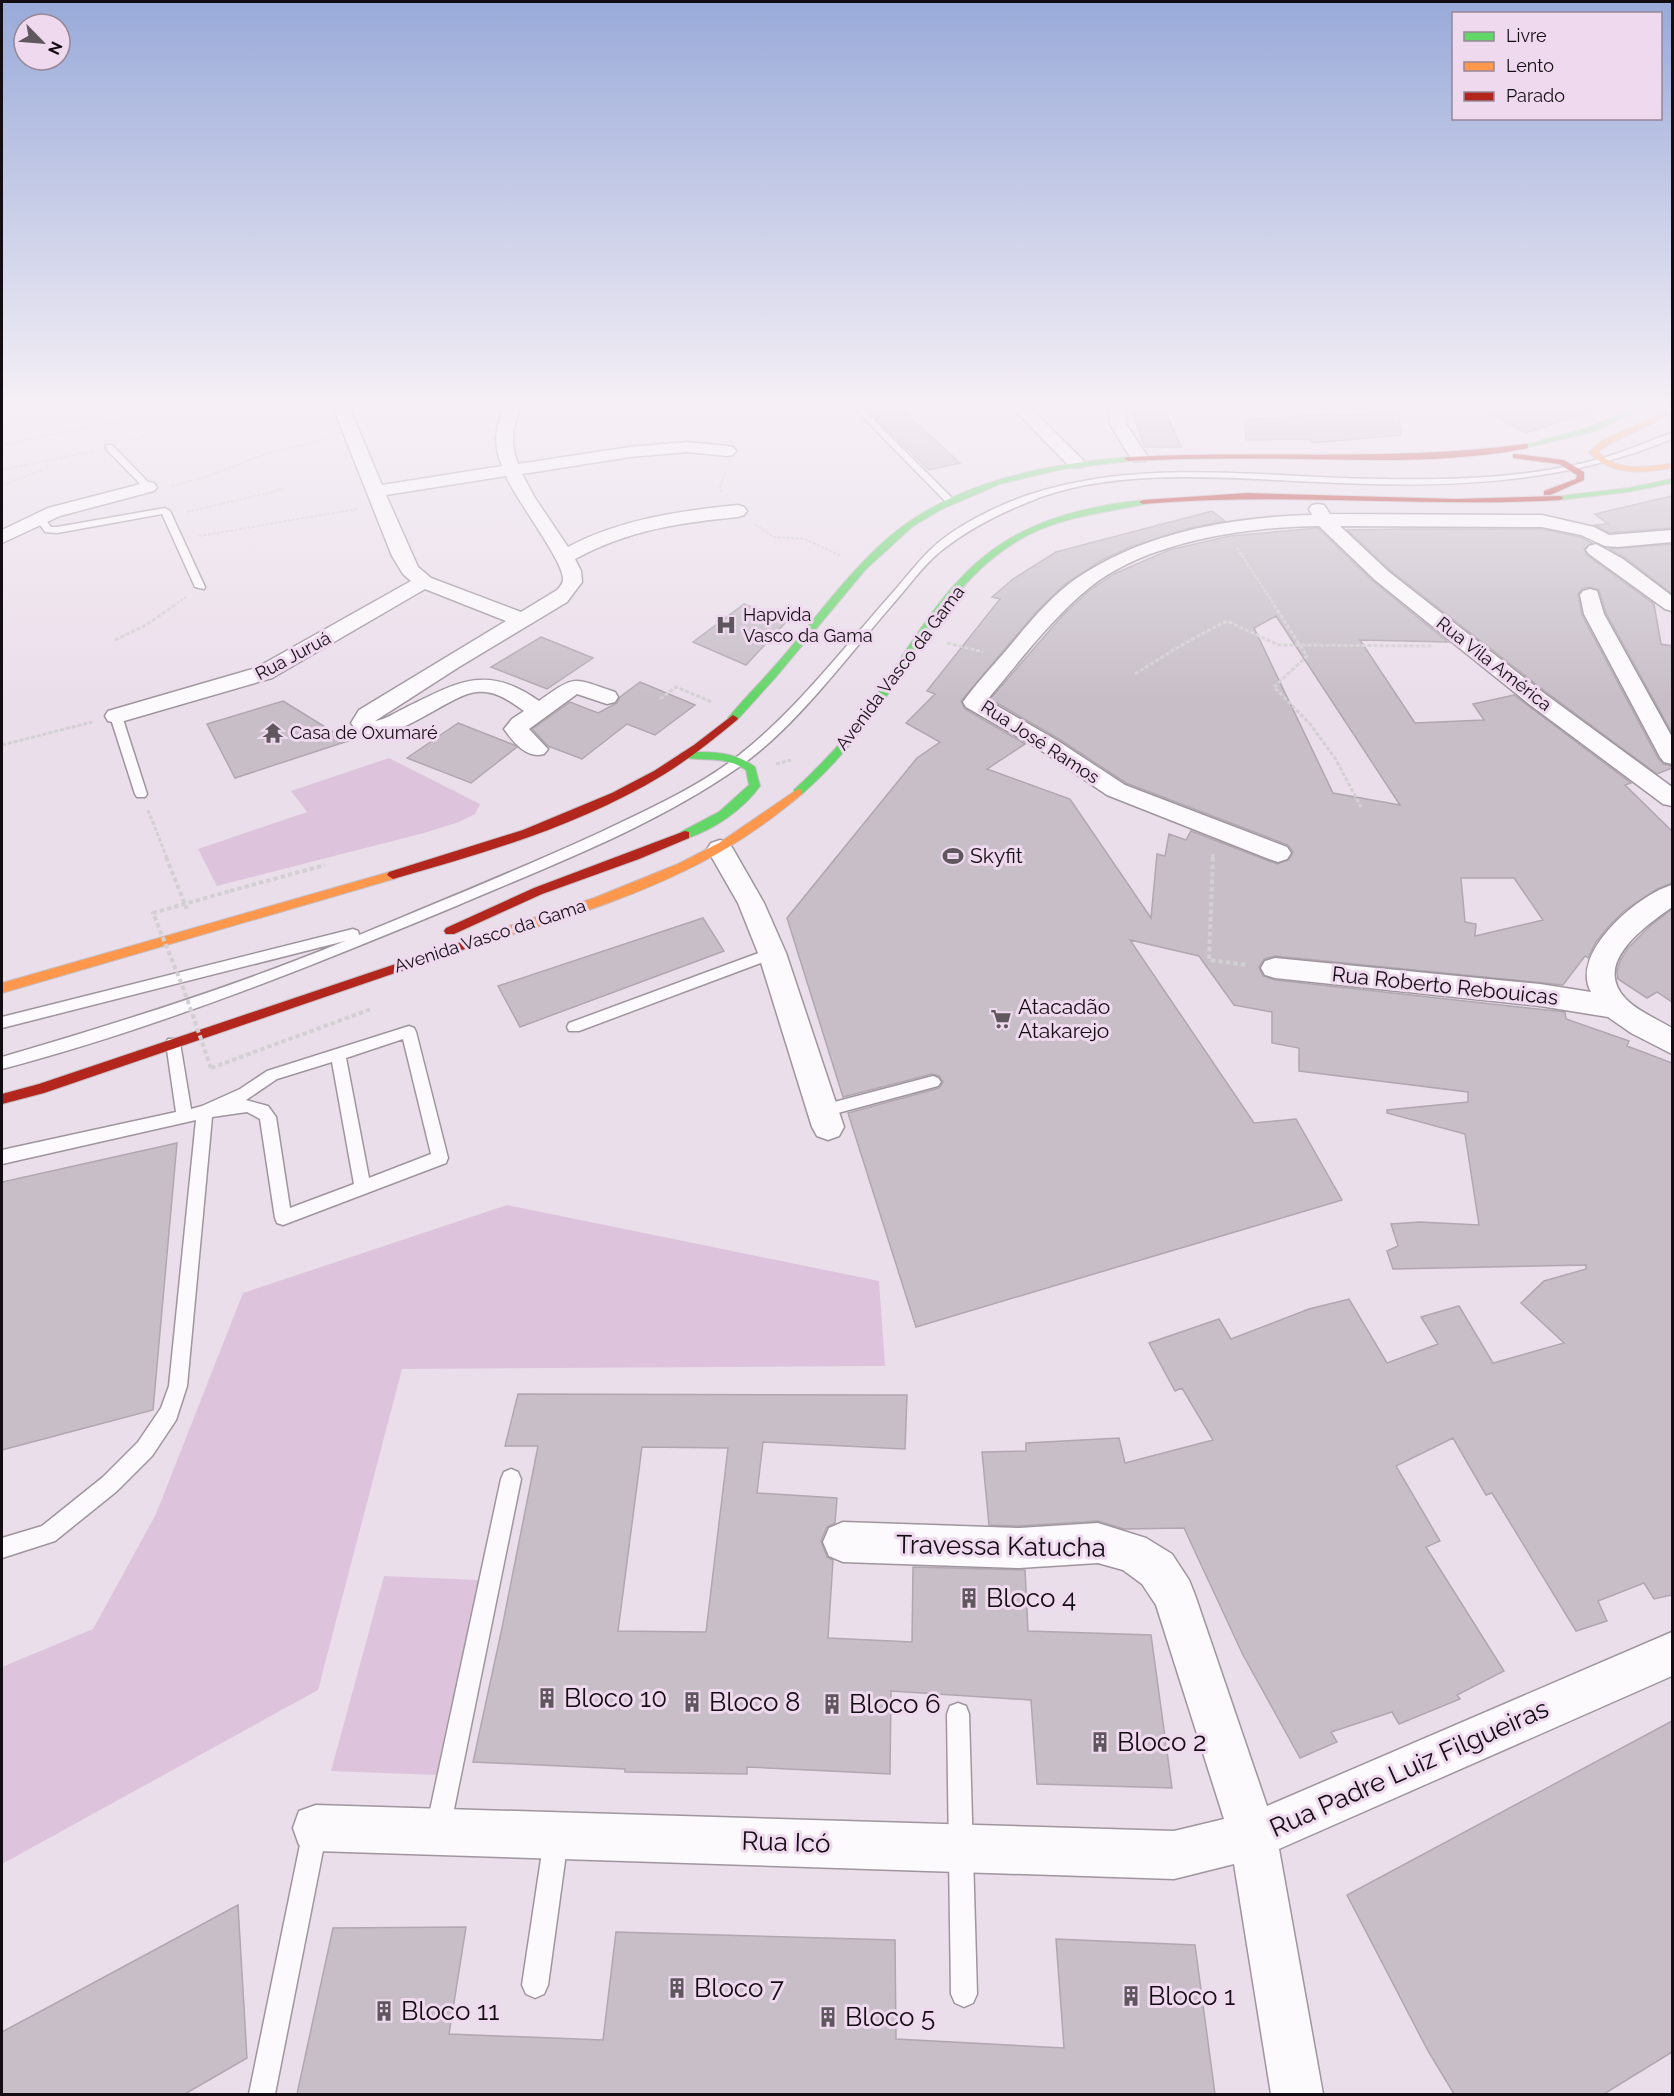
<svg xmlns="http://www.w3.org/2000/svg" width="1674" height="2096" font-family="Raleway,sans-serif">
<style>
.green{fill:#ddc4dc}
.building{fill:#c7bec7;stroke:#b0a7b0;stroke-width:1.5;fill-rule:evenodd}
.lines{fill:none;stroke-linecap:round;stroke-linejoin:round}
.lane-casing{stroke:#9f959e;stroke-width:3}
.street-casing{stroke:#9f959e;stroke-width:3}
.fast-casing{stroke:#c4bec4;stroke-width:2}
.slow-casing{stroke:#c4bec4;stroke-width:2}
.jam-casing{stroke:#c4bec4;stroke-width:2}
.path-far2{stroke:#d3d0d3;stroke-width:2;stroke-dasharray:3 1.5;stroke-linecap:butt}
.path-far1{stroke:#d3d0d3;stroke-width:3;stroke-dasharray:4 2;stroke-linecap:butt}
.path{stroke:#d3d0d3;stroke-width:4;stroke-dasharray:4.5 3;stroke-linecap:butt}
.lane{fill:#fcfafc;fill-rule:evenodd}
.street{fill:#fcfafc;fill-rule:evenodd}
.fast{fill:#63d668;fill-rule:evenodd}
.slow{fill:#ff974d;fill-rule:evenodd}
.jam{fill:#b3261e;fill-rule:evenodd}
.path-bridge{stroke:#d3d0d3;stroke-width:4;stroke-dasharray:4.5 3;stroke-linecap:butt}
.labels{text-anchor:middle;stroke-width:6;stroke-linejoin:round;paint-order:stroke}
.far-poi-label{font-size:18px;fill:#140c13;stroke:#efd9ee;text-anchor:start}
.far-street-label{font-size:18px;fill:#140c13;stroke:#efd9ee}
.poi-label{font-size:21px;fill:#140c13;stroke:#efd9ee;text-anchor:start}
.street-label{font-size:21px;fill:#140c13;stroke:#efd9ee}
.near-street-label{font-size:26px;fill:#140c13;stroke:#efd9ee}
.near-poi-label{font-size:26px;fill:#140c13;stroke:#efd9ee;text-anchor:start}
</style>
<rect width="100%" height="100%" fill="#eadeea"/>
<path class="green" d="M 389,758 L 480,804 L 475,814 L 459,822 L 424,833 L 217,886 L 198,849 L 307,812 L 291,791 Z
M 507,1205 L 879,1281 L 885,1366 L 402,1369 L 318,1690 L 2,1864 L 2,1667 L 93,1629 L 156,1514 L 243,1293 Z
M 384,1576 L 479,1580 L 436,1775 L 331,1771 Z"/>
<path class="building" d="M 864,407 L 899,407 L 960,463 L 929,470 Z
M 1527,407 L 1594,407 L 1594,410 L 1526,433 L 1490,413 Z
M 1132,413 L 1167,414 L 1181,447 L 1145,447 Z
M 1399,413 L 1401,435 L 1313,443 L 1309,439 L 1246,440 L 1245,420 L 1330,414 L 1332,416 Z
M 1672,496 L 1672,528 L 1609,533 L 1595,525 L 1608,524 L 1595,514 Z
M 1212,511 L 1225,521 L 1190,528 L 1130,547 L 1102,560 L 1065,584 L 1037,611 L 961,701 L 965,709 L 1025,744 L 987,769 L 1070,799 L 1151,918 L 1157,854 L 1165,856 L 1169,834 L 1186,840 L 1191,831 L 1277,864 L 1289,860 L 1293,852 L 1288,845 L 1126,783 L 1059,739 L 990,699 L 1063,615 L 1090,590 L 1114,574 L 1169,550 L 1230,536 L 1318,528 L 1374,582 L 1448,642 L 1360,640 L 1415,723 L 1484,720 L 1473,704 L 1514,695 L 1631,783 L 1625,785 L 1672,831 L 1672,883 L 1657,889 L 1624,911 L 1609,926 L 1596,942 L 1588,958 L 1585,956 L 1563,985 L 1275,956 L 1264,959 L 1259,967 L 1263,976 L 1275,980 L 1565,1012 L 1566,1019 L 1629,1041 L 1627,1046 L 1672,1063 L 1672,1595 L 1654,1599 L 1644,1583 L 1598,1601 L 1607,1621 L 1576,1631 L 1492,1493 L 1486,1495 L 1453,1438 L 1396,1466 L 1440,1541 L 1426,1547 L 1504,1671 L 1457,1695 L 1460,1699 L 1399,1724 L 1392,1712 L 1331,1732 L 1337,1742 L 1300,1758 L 1243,1655 L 1184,1528 L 1124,1529 L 1098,1521 L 1019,1526 L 989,1525 L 982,1452 L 1026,1451 L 1026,1443 L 1119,1438 L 1125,1463 L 1213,1440 L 1182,1388 L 1175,1391 L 1149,1343 L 1219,1319 L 1231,1339 L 1309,1309 L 1349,1299 L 1387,1363 L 1438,1344 L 1421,1317 L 1459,1306 L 1493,1363 L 1564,1343 L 1521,1303 L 1544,1281 L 1586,1269 L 1586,1265 L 1393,1269 L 1387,1251 L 1398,1246 L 1391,1224 L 1420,1222 L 1479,1225 L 1465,1134 L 1387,1113 L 1387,1110 L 1468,1102 L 1468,1092 L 1299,1071 L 1299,1048 L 1272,1043 L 1272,1012 L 1234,1005 L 1199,956 L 1130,940 L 1254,1123 L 1296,1119 L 1342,1200 L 916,1327 L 848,1113 L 939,1088 L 943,1082 L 939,1076 L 932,1074 L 843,1097 L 787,918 L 917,758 L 940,742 L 906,723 L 935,694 L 927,691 L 1000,599 L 992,597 L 1013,579 L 1056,552 ZM 1276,616 L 1400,805 L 1333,793 L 1254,628 ZM 1461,878 L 1514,878 L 1543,920 L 1475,936 L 1476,924 L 1465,922 Z
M 1404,529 L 1543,529 L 1580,537 L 1592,543 L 1584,549 L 1587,555 L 1654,604 L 1661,644 L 1672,646 L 1672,733 L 1606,613 L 1599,590 L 1589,587 L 1582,589 L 1578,594 L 1582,615 L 1658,758 L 1663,764 L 1672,766 L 1672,768 L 1657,774 L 1546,692 L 1390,570 L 1347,530 Z
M 1672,544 L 1672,594 L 1624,557 L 1609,549 Z
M 744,604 L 787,621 L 746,665 L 693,642 Z
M 541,637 L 593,658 L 547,689 L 491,667 Z
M 640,682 L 695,705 L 655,735 L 627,724 L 582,759 L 548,746 L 532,729 L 570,702 L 598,713 L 617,703 L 620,697 Z
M 283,701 L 348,741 L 235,778 L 207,724 Z
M 458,723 L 514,745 L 517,747 L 471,783 L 407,758 Z
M 1672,909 L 1672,1002 L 1657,992 L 1647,998 L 1618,979 L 1617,971 L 1621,959 L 1628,948 L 1650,926 Z
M 703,918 L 724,951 L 520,1027 L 498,986 Z
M 177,1143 L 153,1410 L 2,1450 L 2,1182 Z
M 518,1394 L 907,1395 L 905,1449 L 763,1442 L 757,1493 L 837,1498 L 835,1523 L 827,1527 L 821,1541 L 827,1557 L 833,1560 L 828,1638 L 912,1642 L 913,1567 L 1025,1570 L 1028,1631 L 1151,1635 L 1172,1788 L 1037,1784 L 1031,1700 L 891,1691 L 890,1774 L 747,1767 L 747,1774 L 625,1772 L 625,1769 L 473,1762 L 502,1628 L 538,1446 L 505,1446 ZM 642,1447 L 728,1448 L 706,1632 L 618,1631 Z
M 1672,1721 L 1672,2052 L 1604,2094 L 1454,2094 L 1428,2051 L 1347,1895 Z
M 238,1905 L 247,2058 L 185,2094 L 2,2094 L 2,2032 Z
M 466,1927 L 449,2034 L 603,2040 L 616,1932 L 895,1940 L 896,2039 L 1064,2048 L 1056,1939 L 1195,1945 L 1215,2094 L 297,2094 L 333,1928 Z"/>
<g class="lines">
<g class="lane-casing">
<path id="lane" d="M 853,407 L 861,407 L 953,499 L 953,503 L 947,503 Z
M 1672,433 L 1672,439 C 1559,486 1438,488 1316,482 C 1229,478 1113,467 1031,501 C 998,514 969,529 942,550 C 923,565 908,587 892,605 C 846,658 796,727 739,767 C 653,827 552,865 456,906 C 307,968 157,1028 2,1069 L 2,1057 C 118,1023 233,987 345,941 L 2,1028 L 2,1017 L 353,929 L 358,931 L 359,935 C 441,901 523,868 603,831 C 649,809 698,787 738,756 C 798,709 845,646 895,590 C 906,577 917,563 929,551 C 954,526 998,505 1031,494 C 1145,457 1267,478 1383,479 C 1456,480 1532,478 1603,458 C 1626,451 1649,441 1672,433 Z
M 106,445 L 112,445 L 151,485 L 151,489 L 145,489 L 106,449 Z
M 165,508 L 170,511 L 205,587 L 204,589 L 195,587 L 162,514 L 57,533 L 45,532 L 35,518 L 43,516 L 51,527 L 57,527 Z
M 116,713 L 122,716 L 147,794 L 145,797 L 137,797 L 135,794 L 110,716 Z
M 772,948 L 779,953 L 777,957 L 579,1031 L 569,1031 L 567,1027 L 569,1023 Z
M 409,1026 L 414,1028 L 416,1032 L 448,1158 L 446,1163 L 283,1225 L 277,1223 L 275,1218 L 260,1119 L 247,1112 L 212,1117 L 187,1386 L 176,1420 L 152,1456 L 117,1491 L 55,1541 L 2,1558 L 2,1538 L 42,1526 L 103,1477 L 138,1442 L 161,1408 L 169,1386 L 196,1120 L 2,1164 L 2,1150 L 176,1112 L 166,1043 L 168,1039 L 178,1039 L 180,1043 L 191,1109 L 202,1106 L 240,1089 L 267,1071 ZM 403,1039 L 431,1154 L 369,1178 L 346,1058 ZM 332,1062 L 354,1184 L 290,1208 L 276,1117 L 268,1106 L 246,1100 L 277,1079 Z
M 933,1076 L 938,1078 L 941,1082 L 938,1086 L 823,1117 L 817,1116 L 815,1111 L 817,1106 L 823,1105 Z
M 511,1469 L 518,1472 L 521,1479 L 450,1829 L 446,1837 L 438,1841 L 430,1837 L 426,1829 L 501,1479 L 504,1472 Z
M 958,1703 L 966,1706 L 969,1714 L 977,1994 L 973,2003 L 964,2007 L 955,2003 L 951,1994 L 947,1714 L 950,1706 Z
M 315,1818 L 323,1822 L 327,1830 L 275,2094 L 249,2094 L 303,1830 L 307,1822 Z
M 556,1827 L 564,1831 L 568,1839 L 548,1985 L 544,1994 L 535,1998 L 526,1994 L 522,1985 L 544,1839 L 548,1831 Z"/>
</g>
<g class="street-casing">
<path id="street" d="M 333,407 L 349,407 L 382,485 L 502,466 C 493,445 495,427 505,407 L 521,407 C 512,426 510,443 518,464 L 630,447 L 687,442 L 727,446 L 733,447 L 736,451 L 733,455 L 727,456 L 687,452 L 630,457 L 522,474 L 535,498 L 568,547 C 621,519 679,511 738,505 L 744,507 L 747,511 L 744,515 L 738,517 C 678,523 629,530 575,559 L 581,571 L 582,582 L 567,602 L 459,667 L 375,721 C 385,720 396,712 405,708 C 456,683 486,663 539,701 C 577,674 572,678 615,692 L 618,697 L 615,702 L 607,704 L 577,694 L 529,729 L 548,749 L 544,754 C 527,759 514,743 504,729 L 512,719 L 524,711 C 510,701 495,690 477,692 C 445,694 378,762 351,723 L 359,710 L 506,621 L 425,589 L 272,678 L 124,721 L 116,723 L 108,721 L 105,716 L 108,711 L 256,668 L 411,581 L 403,574 L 392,556 ZM 506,476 C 516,500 562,559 563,578 C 563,583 561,586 557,590 L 521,612 L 431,578 L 418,567 L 386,495 Z
M 1012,407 L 1029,407 L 1082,459 L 1085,463 L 1082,467 L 1070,467 Z
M 1110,407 L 1126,407 L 1126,424 L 1148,457 L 1145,461 L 1133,461 L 1130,457 L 1110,424 Z
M 148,482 L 154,483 L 157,487 L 154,491 L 60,516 L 2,543 L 2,530 L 48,508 Z
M 1318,504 L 1324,505 L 1330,514 L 1542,515 L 1594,527 L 1609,535 L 1672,530 L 1672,542 L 1618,547 L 1605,546 L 1581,535 L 1542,527 L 1340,526 L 1389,572 L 1545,694 L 1672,787 L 1672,806 L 1663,804 L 1529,704 L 1375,580 L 1319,526 C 1246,527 1147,541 1089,588 C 1050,620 1019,662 987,700 L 1058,741 L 1125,785 L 1287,847 L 1291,853 L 1287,859 L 1278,862 L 1269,859 L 1107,795 L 1042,751 L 966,707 L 963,702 C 975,685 990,669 1004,653 C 1026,627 1049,597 1077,578 C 1145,532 1232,517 1312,515 L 1309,509 L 1312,505 Z
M 1596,544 L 1623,559 L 1672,596 L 1672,611 L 1665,609 L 1589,554 L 1586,550 L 1589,546 Z
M 1590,589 L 1597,591 L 1604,614 L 1672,737 L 1672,764 L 1664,762 L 1660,757 L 1584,614 L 1580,595 L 1583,591 Z
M 720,840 L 729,843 L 733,849 L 764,903 L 786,953 L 844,1127 L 839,1136 L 828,1140 L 817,1136 L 812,1127 L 758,953 L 738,903 L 707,849 L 711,843 Z
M 1672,885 L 1672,907 C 1646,926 1592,962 1625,998 C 1637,1011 1657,1019 1672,1028 L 1672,1054 L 1631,1033 L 1608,1017 L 1540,1006 L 1275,978 L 1265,975 L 1261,968 L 1265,961 L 1275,958 L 1540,984 L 1591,992 C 1569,953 1639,894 1672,885 Z
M 843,1522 L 1019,1528 L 1098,1523 L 1146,1538 L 1172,1554 L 1189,1580 L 1195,1595 L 1267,1806 L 1672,1632 L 1672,1676 L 1279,1849 L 1323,2094 L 1271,2094 L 1234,1864 L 1174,1879 L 316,1851 L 299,1845 L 293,1828 L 299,1811 L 316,1805 L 1174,1831 L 1224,1819 L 1156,1605 L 1142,1584 L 1123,1570 L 1098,1563 L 1019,1568 L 843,1562 L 829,1556 L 823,1542 L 829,1528 Z"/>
</g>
<g class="fast-casing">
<path id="fast" d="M 1638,407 L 1647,407 L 1593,432 L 1525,448 L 1521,446 L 1587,428 Z
M 1128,457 L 1132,459 L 1131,461 L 1063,469 L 1000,484 L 940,510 L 912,527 L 866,569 L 775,678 L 737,720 L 733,721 L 728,718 C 746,696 767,676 786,653 C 816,617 844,579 879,546 C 946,483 1039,465 1128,457 Z
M 1672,479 L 1672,483 L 1628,492 L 1560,500 L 1556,498 L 1560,496 L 1628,488 Z
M 1143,500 L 1146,500 L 1146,504 C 1106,512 1069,516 1032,533 C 957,569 920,649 875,713 C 853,743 829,770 802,794 L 794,794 L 794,790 C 821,765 846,739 867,709 C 909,650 944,577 1009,539 C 1050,515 1096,505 1143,500 Z
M 685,752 C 710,752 734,751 755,767 L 760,786 C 743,810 713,830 685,839 L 681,838 L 681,832 L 719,812 L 749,785 L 746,770 C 725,755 704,762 681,757 L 681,753 Z"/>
</g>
<g class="slow-casing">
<path id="slow" d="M 1672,409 L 1672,414 L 1609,444 L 1598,452 C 1617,472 1644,467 1669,464 L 1672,465 L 1672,468 C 1643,473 1610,476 1589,452 L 1603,440 Z
M 798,789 L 802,790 L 802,794 C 778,814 754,832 727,848 C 648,895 555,922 467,948 L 461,944 L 463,941 L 594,898 L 678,864 L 719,843 Z
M 393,871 L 397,872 L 399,875 L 397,878 L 2,993 L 2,983 Z"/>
</g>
<g class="jam-casing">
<path id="jam" d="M 1525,444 L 1528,444 L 1528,448 C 1453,463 1374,460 1298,459 C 1241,458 1185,458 1128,461 L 1124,459 L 1128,457 C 1261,450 1393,462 1525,444 Z
M 1516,454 L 1564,460 L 1584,472 L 1584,480 L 1550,495 L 1544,495 L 1544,491 L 1576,479 L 1577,475 L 1559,464 L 1513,458 L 1513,454 Z
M 1247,493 L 1456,499 L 1560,496 L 1564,498 L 1560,500 C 1421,508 1282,492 1143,504 L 1139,502 L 1143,500 Z
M 733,715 L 738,718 L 737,720 C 713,740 689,759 663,775 C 581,825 485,853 393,879 L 387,875 L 389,872 L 523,830 L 612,793 L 654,771 L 694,745 Z
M 685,831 L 689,832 L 689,838 L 639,859 L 542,894 L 454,934 L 446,934 L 444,931 L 446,928 L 534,888 Z
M 467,940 L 473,944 L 471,947 L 44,1093 L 2,1104 L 2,1094 L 39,1084 Z"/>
</g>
<path class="path-far2" d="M 1477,407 L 1509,426
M 721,429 L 724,407
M 129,441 L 157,432 L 145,416 L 149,407
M 2,445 L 145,416
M 2,470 L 93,451
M 2,485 L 48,468 L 46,462
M 172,486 L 208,476 L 266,454 L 328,438
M 722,492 L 720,488 L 725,471
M 187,512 L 285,489
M 755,524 L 773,537 L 805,539 L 841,556
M 199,536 L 357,509
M 1237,548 L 1275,606
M 173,606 L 186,597"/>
<path class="path-far1" d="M 1274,605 L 1307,656 L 1274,687 L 1310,724 L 1335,758 L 1361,807
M 115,640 L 146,625 L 175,605
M 947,643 L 983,652
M 1135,674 L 1185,643 L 1227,621 L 1279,645 L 1432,646
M 660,699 L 676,687 L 712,702
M 2,745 L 92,722
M 776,764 L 791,760
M 148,810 L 167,858
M 1213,858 L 1213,853"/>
<path class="path" d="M 166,857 L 187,909
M 1213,857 L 1209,960 L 1247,965
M 230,891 L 325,865
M 211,1068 L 371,1009"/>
<use href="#lane" class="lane"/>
<use href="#street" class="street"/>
<use href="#fast" class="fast"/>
<use href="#slow" class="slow"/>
<use href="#jam" class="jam"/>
<path class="path-bridge" d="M 211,1068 L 184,990 L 153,913 L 230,891"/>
</g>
<linearGradient id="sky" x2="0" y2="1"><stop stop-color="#99aad9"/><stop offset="0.58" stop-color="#f6f0f6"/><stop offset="1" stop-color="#f6f0f6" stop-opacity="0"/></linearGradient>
<rect width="1674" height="700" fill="url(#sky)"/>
<defs>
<g id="hospital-bare" transform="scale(1.62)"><path d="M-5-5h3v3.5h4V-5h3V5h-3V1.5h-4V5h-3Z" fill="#5f565e" stroke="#efd9ee" stroke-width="2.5" paint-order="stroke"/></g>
<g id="temple-bare" transform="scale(1.62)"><path d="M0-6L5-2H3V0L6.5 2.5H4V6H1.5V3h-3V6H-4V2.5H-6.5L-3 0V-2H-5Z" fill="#5f565e" stroke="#efd9ee" stroke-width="2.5" paint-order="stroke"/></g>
<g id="stadium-bare" transform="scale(1.62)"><path d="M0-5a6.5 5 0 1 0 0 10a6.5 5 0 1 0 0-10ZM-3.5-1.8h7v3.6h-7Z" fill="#5f565e" stroke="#efd9ee" stroke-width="2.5" paint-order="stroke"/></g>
<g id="supermarket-bare" transform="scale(1.62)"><path d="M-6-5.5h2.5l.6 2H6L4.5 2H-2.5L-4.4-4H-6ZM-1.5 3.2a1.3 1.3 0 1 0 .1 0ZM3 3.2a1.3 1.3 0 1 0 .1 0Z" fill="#5f565e" stroke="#efd9ee" stroke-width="2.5" paint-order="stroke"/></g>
<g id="building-bare" transform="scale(1.62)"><path d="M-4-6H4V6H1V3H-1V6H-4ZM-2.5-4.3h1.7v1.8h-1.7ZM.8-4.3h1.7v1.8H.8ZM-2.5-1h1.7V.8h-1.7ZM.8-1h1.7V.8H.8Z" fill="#5f565e" stroke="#efd9ee" stroke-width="2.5" paint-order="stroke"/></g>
</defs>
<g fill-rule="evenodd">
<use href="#hospital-bare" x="726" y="625"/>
<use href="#temple-bare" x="273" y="733"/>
<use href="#stadium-bare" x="953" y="856"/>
<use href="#supermarket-bare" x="1001" y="1019"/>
<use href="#building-bare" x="969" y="1598"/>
<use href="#building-bare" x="547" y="1698"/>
<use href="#building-bare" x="692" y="1702"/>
<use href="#building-bare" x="832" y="1704"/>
<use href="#building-bare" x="1100" y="1742"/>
<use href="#building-bare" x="677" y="1988"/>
<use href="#building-bare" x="1131" y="1996"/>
<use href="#building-bare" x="384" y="2011"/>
<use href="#building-bare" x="828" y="2017"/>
</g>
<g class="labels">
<g class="far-poi-label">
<text x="743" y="621">Hapvida<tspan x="743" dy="21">Vasco da Gama</tspan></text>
<text x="290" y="739">Casa de Oxumaré</text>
</g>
<g class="far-street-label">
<text transform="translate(293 656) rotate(-28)" y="6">Rua Juruá</text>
<text transform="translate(1494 664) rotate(38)" y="6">Rua Vila América</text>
<text transform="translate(900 668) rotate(-53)" y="6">Avenida Vasco da Gama</text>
<text transform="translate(1040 742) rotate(33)" y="6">Rua José Ramos</text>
<text transform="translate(490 936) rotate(-18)" y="6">Avenida Vasco da Gama</text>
</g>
<g class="poi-label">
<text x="970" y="863">Skyfit</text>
<text x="1018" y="1014">Atacadão<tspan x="1018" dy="24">Atakarejo</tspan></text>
</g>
<g class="street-label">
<text transform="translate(1445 986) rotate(6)" y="7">Rua Roberto Rebouicas</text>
</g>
<g class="near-street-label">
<text transform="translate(1001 1546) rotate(1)" y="9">Travessa Katucha</text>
<text transform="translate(1409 1768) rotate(-24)" y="9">Rua Padre Luiz Filgueiras</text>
<text transform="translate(786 1842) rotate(2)" y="9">Rua Icó</text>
</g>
<g class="near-poi-label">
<text x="986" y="1607">Bloco 4</text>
<text x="564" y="1707">Bloco 10</text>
<text x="709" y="1711">Bloco 8</text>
<text x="849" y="1713">Bloco 6</text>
<text x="1117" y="1751">Bloco 2</text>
<text x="694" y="1997">Bloco 7</text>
<text x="1148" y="2005">Bloco 1</text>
<text x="401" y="2020">Bloco 11</text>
<text x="845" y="2026">Bloco 5</text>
</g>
</g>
<rect width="1674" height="2096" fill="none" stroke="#140c13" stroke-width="6"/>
<rect x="1452" y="12" width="210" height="108" fill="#efd9ee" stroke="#978796" stroke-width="1.5"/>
<rect x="1464" y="32" width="30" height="9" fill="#63d668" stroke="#978796" stroke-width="1.5"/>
<text x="1506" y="42" font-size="18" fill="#140c13">Livre</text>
<rect x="1464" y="62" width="30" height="9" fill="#ff974d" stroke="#978796" stroke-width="1.5"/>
<text x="1506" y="72" font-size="18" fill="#140c13">Lento</text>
<rect x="1464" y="92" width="30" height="9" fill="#b3261e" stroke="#978796" stroke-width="1.5"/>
<text x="1506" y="102" font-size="18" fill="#140c13">Parado</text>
<g transform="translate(42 42) rotate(115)"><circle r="28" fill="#efd9ee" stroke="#978796" stroke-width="1.5"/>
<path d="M0-4.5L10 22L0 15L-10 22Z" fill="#5f565e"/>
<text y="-9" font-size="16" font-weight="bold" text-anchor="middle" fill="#140c13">N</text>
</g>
</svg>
